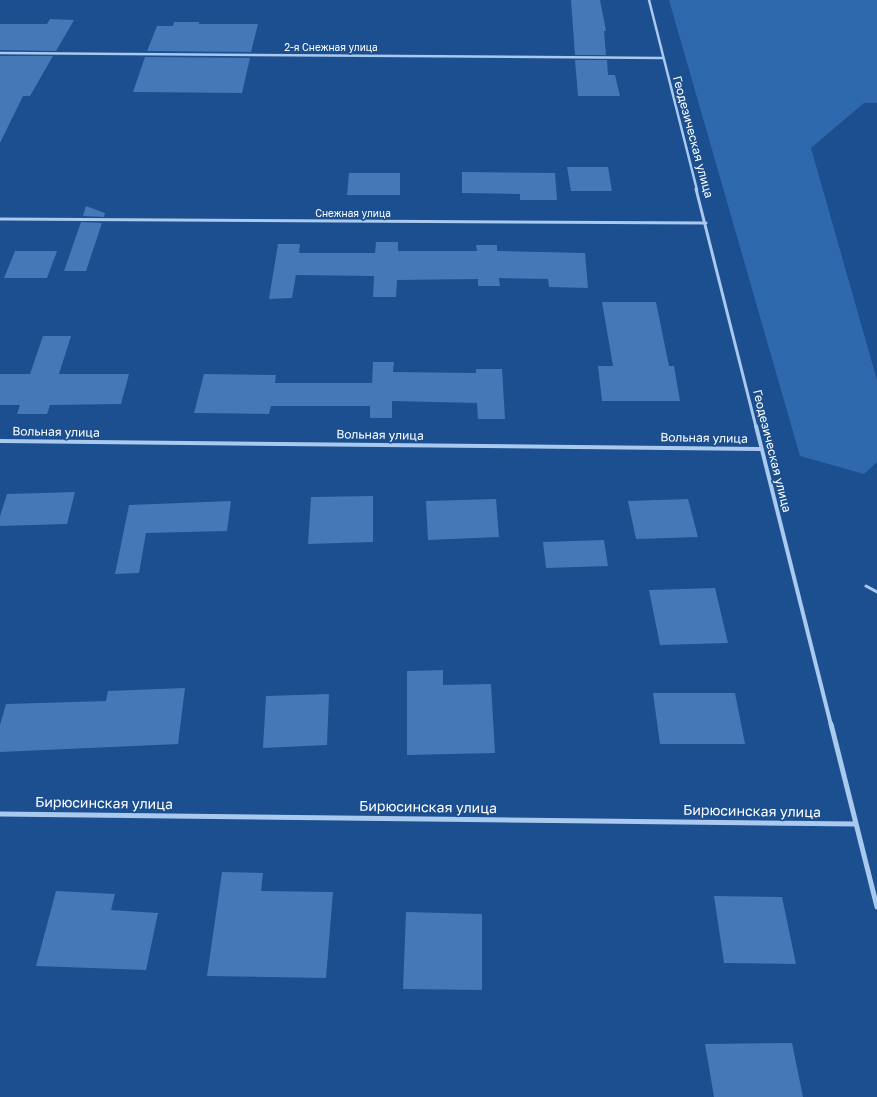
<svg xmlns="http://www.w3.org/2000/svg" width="877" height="1097" font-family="'Golos Text',sans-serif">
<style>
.green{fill:#2e69ad}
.building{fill:#4478b7}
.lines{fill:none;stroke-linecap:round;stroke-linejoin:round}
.service{stroke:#a9c9ee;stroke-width:3}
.minor-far3{stroke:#a9c9ee;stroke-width:2.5}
.minor-far2{stroke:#a9c9ee;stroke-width:3}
.minor-far1{stroke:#a9c9ee;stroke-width:4}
.minor{stroke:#a9c9ee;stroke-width:5}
.labels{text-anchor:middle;stroke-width:3.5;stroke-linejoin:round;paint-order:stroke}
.far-street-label{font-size:10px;fill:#fff;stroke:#1b4f8f}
.street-label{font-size:12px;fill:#fff;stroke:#1b4f8f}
.near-street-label{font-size:14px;fill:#fff;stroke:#1b4f8f}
</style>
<rect width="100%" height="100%" fill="#1b4f8f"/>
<path class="green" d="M 669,0 L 877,0 L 877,103 L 864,103 L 811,148 L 877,380 L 877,462 L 864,474 L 800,456 Z"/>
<path class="building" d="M 571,0 L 600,0 L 606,31 L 604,31 L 606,55 L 575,55 Z
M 50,19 L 74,20 L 56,51 L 0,50 L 0,24 L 47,24 Z
M 174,22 L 199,22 L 199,24 L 258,24 L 251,52 L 147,51 L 157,26 L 173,26 Z
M 0,56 L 53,56 L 30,96 L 23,96 L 0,143 Z
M 145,57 L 250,58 L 242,93 L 133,92 Z
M 575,60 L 607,60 L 608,75 L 615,75 L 620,96 L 578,96 Z
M 567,167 L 608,167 L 612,191 L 571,191 Z
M 462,172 L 555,173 L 557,200 L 520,200 L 520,194 L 462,193 Z
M 349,173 L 400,173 L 400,195 L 347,195 Z
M 86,206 L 105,213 L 104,217 L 83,216 Z
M 81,222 L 102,223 L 86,271 L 64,271 Z
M 376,242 L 398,242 L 398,251 L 477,251 L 476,245 L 497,245 L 497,251 L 585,253 L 588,288 L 549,287 L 548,279 L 499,278 L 500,286 L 478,286 L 478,279 L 397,280 L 396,297 L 373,297 L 374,276 L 296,275 L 292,298 L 269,299 L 278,244 L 300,244 L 299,253 L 375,253 Z
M 15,251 L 57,251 L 47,278 L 4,278 Z
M 602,302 L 656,302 L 669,366 L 674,366 L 680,401 L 602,401 L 598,366 L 613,366 Z
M 43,336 L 71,336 L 59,374 L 129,374 L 121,404 L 50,405 L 47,414 L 17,414 L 20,405 L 0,405 L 0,374 L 30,374 Z
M 373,362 L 394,362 L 393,372 L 476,373 L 476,369 L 502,369 L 505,419 L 478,419 L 477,403 L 392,401 L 392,418 L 370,418 L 370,406 L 271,406 L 269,414 L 194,413 L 204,374 L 276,375 L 275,383 L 372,383 Z
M 75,492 L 67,524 L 0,526 L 0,516 L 7,494 Z
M 373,496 L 373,542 L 308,544 L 311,497 Z
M 496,499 L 499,537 L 428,540 L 426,501 Z
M 688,499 L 698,537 L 636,539 L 628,501 Z
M 231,501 L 227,531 L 146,533 L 139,573 L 115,574 L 129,505 Z
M 604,540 L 608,566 L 546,568 L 543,542 Z
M 715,588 L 728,643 L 660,645 L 649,590 Z
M 443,670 L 443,685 L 491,684 L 495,753 L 407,755 L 407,671 Z
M 185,688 L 178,744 L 0,752 L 0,725 L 6,704 L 106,701 L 108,691 Z
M 653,693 L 735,693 L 745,744 L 660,744 Z
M 329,694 L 327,745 L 263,748 L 266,696 Z
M 222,872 L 263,873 L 261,891 L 333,892 L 326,978 L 207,976 Z
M 56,891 L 115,894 L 111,910 L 158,913 L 146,970 L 36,966 Z
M 714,896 L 782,897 L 796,964 L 724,963 Z
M 406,912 L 482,914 L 482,990 L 403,989 Z
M 792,1043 L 803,1097 L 714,1097 L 705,1044 Z"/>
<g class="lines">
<path class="service" d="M 866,586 L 877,592"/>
<path class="minor-far3" d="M 649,0 L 697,190
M 0,53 L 662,58"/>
<path class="minor-far2" d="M 696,189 L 756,427
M 0,219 L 706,223"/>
<path class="minor-far1" d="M 756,426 L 831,725
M 0,441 L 760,449"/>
<path class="minor" d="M 831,724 L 877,907
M 0,814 L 856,824"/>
</g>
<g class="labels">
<g class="far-street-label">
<text x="331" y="51">2-я Снежная улица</text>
<text x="353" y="217">Снежная улица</text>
</g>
<g class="street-label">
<text transform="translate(693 137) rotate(75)" y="4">Геодезическая улица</text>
<text transform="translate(56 432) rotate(1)" y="4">Вольная улица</text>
<text transform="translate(380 435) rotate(1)" y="4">Вольная улица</text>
<text transform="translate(704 438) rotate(1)" y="4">Вольная улица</text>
<text transform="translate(772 451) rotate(76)" y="4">Геодезическая улица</text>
</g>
<g class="near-street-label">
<text transform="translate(104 803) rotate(1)" y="5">Бирюсинская улица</text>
<text transform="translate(428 807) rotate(1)" y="5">Бирюсинская улица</text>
<text transform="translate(752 811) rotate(1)" y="5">Бирюсинская улица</text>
</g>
</g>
</svg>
